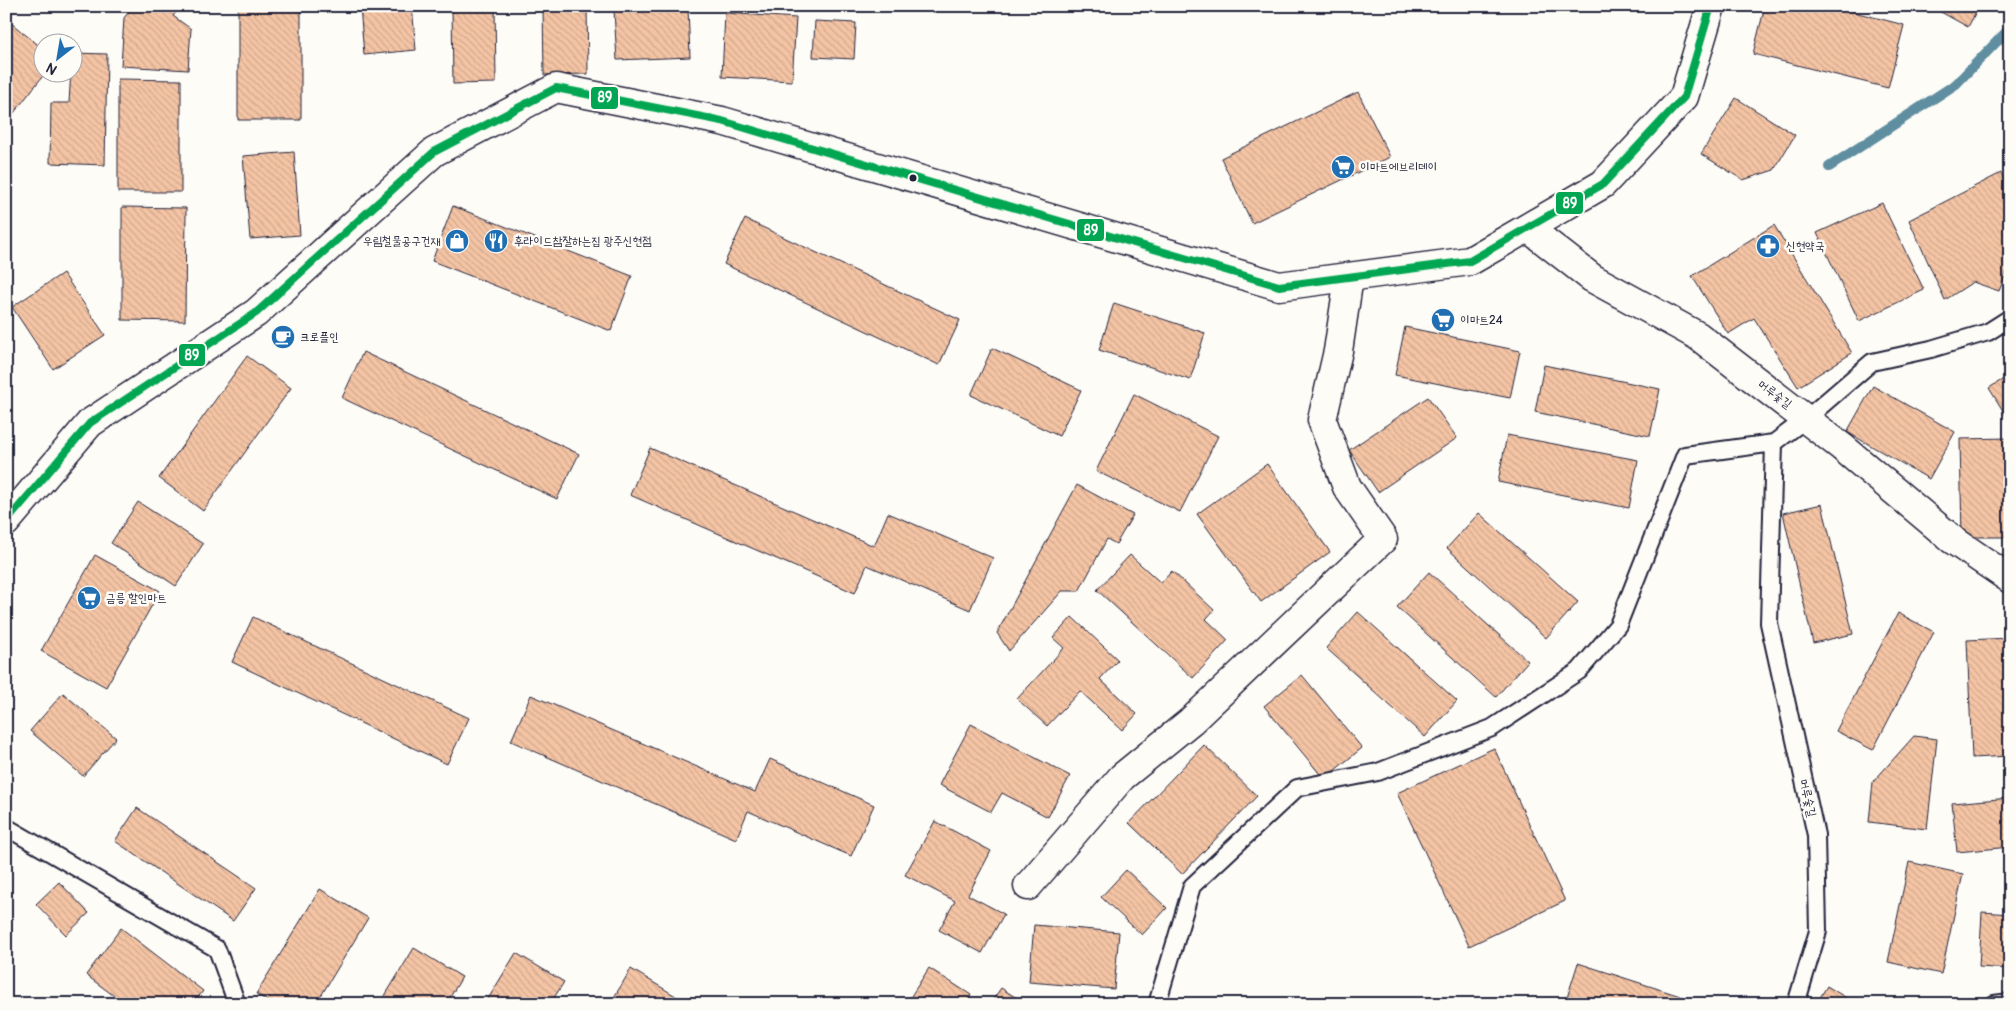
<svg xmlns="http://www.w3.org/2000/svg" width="2016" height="1010" font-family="Pangolin,'Poor Story',sans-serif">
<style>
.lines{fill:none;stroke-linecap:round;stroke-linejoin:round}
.stream{stroke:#5f8ea1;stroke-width:10}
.building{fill:url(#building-back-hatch);stroke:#22223b}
.lane-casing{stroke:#22223b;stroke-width:20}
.street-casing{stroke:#22223b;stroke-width:31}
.secondary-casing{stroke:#22223b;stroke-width:31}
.lane{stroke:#fdfcf7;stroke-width:16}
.street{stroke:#fdfcf7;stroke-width:28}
.secondary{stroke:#fdfcf7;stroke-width:28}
.bus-1-casing{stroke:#fdfcf7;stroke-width:11}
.bus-1{stroke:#00a651;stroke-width:8}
.bus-dot{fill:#22223b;stroke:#fdfcf7;stroke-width:2}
.labels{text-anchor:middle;stroke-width:5;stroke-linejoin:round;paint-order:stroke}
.poi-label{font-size:12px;fill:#22223b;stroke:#fdfcf7;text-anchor:start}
.street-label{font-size:12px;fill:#22223b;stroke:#fdfcf7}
.line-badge{stroke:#fdfcf7;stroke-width:2}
.badge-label{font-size:14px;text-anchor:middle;font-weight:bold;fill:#fff}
</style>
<defs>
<pattern id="building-back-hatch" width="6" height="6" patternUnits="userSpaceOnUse" patternTransform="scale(1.25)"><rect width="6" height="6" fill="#f4c4a4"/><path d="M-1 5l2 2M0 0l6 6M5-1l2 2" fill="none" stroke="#d1a88e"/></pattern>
</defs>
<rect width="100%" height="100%" fill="#fdfcf7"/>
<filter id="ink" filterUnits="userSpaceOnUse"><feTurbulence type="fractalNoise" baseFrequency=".02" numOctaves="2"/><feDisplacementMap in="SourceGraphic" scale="10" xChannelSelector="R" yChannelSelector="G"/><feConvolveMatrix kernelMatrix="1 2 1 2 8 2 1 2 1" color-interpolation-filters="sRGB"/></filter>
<g filter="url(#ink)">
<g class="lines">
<path class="stream" d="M 1829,167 L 1956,84 L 2010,28"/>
</g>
<path class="building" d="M 133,6 L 181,6 L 173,16 L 191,29 L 188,70 L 121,66 L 124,18 Z
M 360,6 L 412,6 L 416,50 L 364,55 Z
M 452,6 L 495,6 L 496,83 L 453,84 Z
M 543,6 L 587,6 L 588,74 L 544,75 Z
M 1765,6 L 1831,6 L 1904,25 L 1888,88 L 1753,54 Z
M 1930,6 L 1979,6 L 1968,27 Z
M 238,7 L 301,7 L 301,120 L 238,120 Z
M 688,8 L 690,57 L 617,60 L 614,11 Z
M 725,13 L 796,18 L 792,81 L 722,77 Z
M 6,19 L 42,48 L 42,72 L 46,72 L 6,123 Z
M 815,21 L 856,23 L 854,59 L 813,57 Z
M 72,53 L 107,54 L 105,165 L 50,163 L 51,103 L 69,103 Z
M 118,79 L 181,80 L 181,192 L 118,192 Z
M 1358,92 L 1390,157 L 1252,223 L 1221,158 Z
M 1736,98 L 1795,135 L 1774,170 L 1743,180 L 1701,154 Z
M 294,152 L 300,235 L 250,239 L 243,156 Z
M 2001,173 L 2010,194 L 2010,270 L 2007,271 L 1999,291 L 1973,282 L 1945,300 L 1909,220 Z
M 1882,203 L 1924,290 L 1859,321 L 1817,233 Z
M 453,206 L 632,276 L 611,331 L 432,261 Z
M 122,207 L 186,208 L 185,321 L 122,320 Z
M 745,219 L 960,320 L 939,365 L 724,264 Z
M 1774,225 L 1852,353 L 1798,387 L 1754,318 L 1728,334 L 1692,276 Z
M 63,273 L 105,335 L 53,369 L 12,307 Z
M 1114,303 L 1205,333 L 1190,380 L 1099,350 Z
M 1405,327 L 1520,351 L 1510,398 L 1395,375 Z
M 992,348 L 1081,390 L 1059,436 L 971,395 Z
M 363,352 L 579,454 L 557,499 L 342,398 Z
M 247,356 L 291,388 L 203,511 L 159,478 Z
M 1544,365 L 1660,389 L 1650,436 L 1535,412 Z
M 2010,375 L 2010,422 L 1989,388 Z
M 1873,386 L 1955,432 L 1929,479 L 1847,432 Z
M 1134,394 L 1218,436 L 1180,512 L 1096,471 Z
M 1428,397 L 1457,438 L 1378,492 L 1349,450 Z
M 1507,435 L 1638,460 L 1629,508 L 1498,482 Z
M 2010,438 L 2010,537 L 1962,537 L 1960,439 Z
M 650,448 L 874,546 L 888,513 L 993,558 L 970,610 L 867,565 L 855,593 L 630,495 Z
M 1267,464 L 1330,552 L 1261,602 L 1197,514 Z
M 1077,485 L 1133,515 L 1116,544 L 1107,539 L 1079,591 L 1062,591 L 1009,651 L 997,633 Z
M 138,502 L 203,544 L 176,586 L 111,543 Z
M 1822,504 L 1853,634 L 1813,643 L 1783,513 Z
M 1479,513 L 1578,602 L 1546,638 L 1447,548 Z
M 95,555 L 160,591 L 106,687 L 41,651 Z
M 1130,555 L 1161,583 L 1172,571 L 1214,610 L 1206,619 L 1228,640 L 1193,678 L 1097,590 Z
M 1429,572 L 1528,661 L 1496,697 L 1397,607 Z
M 1358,612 L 1457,701 L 1425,737 L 1326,648 Z
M 1898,613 L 1934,632 L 1873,750 L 1836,731 Z
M 253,617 L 469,718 L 447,764 L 232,662 Z
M 1072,617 L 1118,660 L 1100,679 L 1137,714 L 1122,730 L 1080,691 L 1047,726 L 1017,699 L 1064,648 L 1053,638 Z
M 2010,638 L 2010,756 L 1972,758 L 1967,640 Z
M 1302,675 L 1362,748 L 1324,779 L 1264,706 Z
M 63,693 L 116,738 L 83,776 L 30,731 Z
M 531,695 L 755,792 L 770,759 L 874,805 L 851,856 L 748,811 L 736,839 L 511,741 Z
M 971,724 L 1070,776 L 1048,817 L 1002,793 L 991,812 L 939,785 Z
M 1914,736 L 1937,739 L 1927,829 L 1869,822 L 1873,782 Z
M 1204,745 L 1257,796 L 1182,874 L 1129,823 Z
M 1494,748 L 1565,901 L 1469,946 L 1397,793 Z
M 2010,798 L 2010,847 L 1957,852 L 1952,803 Z
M 137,808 L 256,888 L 233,921 L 115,841 Z
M 935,821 L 991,851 L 968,895 L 1004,914 L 982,953 L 939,930 L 955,901 L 905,875 Z
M 1909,862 L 1963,874 L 1941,974 L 1888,962 Z
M 1126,870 L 1167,908 L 1142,935 L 1101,897 Z
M 59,882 L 89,913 L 66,935 L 36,904 Z
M 320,889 L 368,918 L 316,1004 L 273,1004 L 256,994 Z
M 1982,912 L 2010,914 L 2010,969 L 1979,967 Z
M 1034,925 L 1119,932 L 1114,989 L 1029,982 Z
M 121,928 L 203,991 L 193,1004 L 125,1004 L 86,975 Z
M 414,948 L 462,977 L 446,1004 L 380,1004 Z
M 516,953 L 564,982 L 550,1004 L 485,1004 Z
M 1578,963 L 1705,1004 L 1565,1004 Z
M 929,968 L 971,995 L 965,1004 L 906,1004 Z
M 631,969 L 679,998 L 675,1004 L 610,1004 Z
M 1827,986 L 1856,1004 L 1816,1004 Z
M 1001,988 L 1026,1004 L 990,1004 Z"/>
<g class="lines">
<g class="lane-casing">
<path id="lane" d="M 1774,443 L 1769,623 L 1816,835 L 1818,931 L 1796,1004
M 6,827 L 217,949 L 237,1004
M 1157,1004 L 1192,886 L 1297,788 L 1378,772 L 1492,728 L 1579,671 L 1618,625 L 1685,455 L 1774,443 L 1807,418 L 1872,362 L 1931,349 L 1988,332 L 2010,318
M 1994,1004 L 2010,1002"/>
</g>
<g class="street-casing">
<path id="street" d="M 1528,228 L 1592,278 L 1698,336 L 1842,447 L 1953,540 L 2010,579
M 1028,886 L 1122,777 L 1191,721 L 1383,539 L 1347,487 L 1322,420 L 1338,351 L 1349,277"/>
</g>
<g class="secondary-casing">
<path id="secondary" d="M 6,522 L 90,423 L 256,313 L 434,152 L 556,88 L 722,121 L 1279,286 L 1470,261 L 1603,184 L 1684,97 L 1711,6"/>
</g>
<use href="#lane" class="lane"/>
<use href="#street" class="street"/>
<use href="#secondary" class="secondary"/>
<g class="bus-1-casing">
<path id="bus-1" d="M 6,522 L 90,423 L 256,313 L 434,152 L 556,88 L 722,121 L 1279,286 L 1470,261 L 1603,184 L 1684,97 L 1711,6"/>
</g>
<use href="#bus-1" class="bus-1"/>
</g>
</g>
<defs>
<g id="supermarket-disc" transform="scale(1.25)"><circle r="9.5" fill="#1f6fb2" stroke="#fdfcf7"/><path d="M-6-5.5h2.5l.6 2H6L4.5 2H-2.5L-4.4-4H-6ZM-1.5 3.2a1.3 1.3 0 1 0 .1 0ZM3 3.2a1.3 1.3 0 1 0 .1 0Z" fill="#fff"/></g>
<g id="shop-disc" transform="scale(1.25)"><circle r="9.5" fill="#1f6fb2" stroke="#fdfcf7"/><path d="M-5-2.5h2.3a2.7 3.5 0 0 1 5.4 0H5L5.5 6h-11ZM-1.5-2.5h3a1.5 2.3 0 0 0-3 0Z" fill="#fff"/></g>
<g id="restaurant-disc" transform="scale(1.25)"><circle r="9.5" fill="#1f6fb2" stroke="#fdfcf7"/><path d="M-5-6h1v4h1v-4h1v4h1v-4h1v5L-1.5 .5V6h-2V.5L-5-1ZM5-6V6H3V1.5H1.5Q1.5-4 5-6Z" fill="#fff"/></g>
<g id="pharmacy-disc" transform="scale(1.25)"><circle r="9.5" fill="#1f6fb2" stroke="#fdfcf7"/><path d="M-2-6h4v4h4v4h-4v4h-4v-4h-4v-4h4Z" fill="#fff"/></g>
<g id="cafe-disc" transform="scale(1.25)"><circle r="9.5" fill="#1f6fb2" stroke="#fdfcf7"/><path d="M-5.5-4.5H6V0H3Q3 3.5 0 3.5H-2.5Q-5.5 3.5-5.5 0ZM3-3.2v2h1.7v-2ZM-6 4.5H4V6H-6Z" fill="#fff"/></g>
</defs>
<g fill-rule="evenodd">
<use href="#supermarket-disc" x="1343" y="167"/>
<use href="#shop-disc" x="457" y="241"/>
<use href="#restaurant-disc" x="496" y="241"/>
<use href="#pharmacy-disc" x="1768" y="246"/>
<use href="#supermarket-disc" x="1443" y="320"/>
<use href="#cafe-disc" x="283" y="337"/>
<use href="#supermarket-disc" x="89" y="598"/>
</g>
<circle class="bus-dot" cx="913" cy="178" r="4.5"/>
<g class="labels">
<g class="poi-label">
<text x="1360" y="171">이마트에브리데이</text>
<text x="440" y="245" text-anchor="end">우림철물공구건재</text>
<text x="514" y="245">후라이드참잘하는집 광주신현점</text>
<text x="1786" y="250">신현약국</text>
<text x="1460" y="324">이마트24</text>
<text x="300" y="341">크로플인</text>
<text x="106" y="602">금릉 할인마트</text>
</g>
<g class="street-label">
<text transform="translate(1775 394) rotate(37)" y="4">머루숯길</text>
<text transform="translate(1808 798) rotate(77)" y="4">머루숯길</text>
</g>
</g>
<g class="line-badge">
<rect x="590" y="86" width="29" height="24" rx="5" fill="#00a651"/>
<rect x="1555" y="191" width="29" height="24" rx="5" fill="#00a651"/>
<rect x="1076" y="218" width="29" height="24" rx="5" fill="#00a651"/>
<rect x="178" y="343" width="28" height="24" rx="5" fill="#00a651"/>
</g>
<g class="badge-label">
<text x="605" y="102">89</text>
<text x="1570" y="208">89</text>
<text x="1091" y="235">89</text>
<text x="192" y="360">89</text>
</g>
<rect width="2016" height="1010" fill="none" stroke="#fdfcf7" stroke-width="25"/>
<rect x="12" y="12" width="1991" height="985" fill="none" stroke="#22223b" stroke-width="2" filter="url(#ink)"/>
<g transform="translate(58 58) rotate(211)"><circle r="24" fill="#fdfcf7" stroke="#a5a5ac"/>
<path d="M0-4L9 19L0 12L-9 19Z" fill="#1f6fb2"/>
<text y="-8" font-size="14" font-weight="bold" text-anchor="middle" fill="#22223b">N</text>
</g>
</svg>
